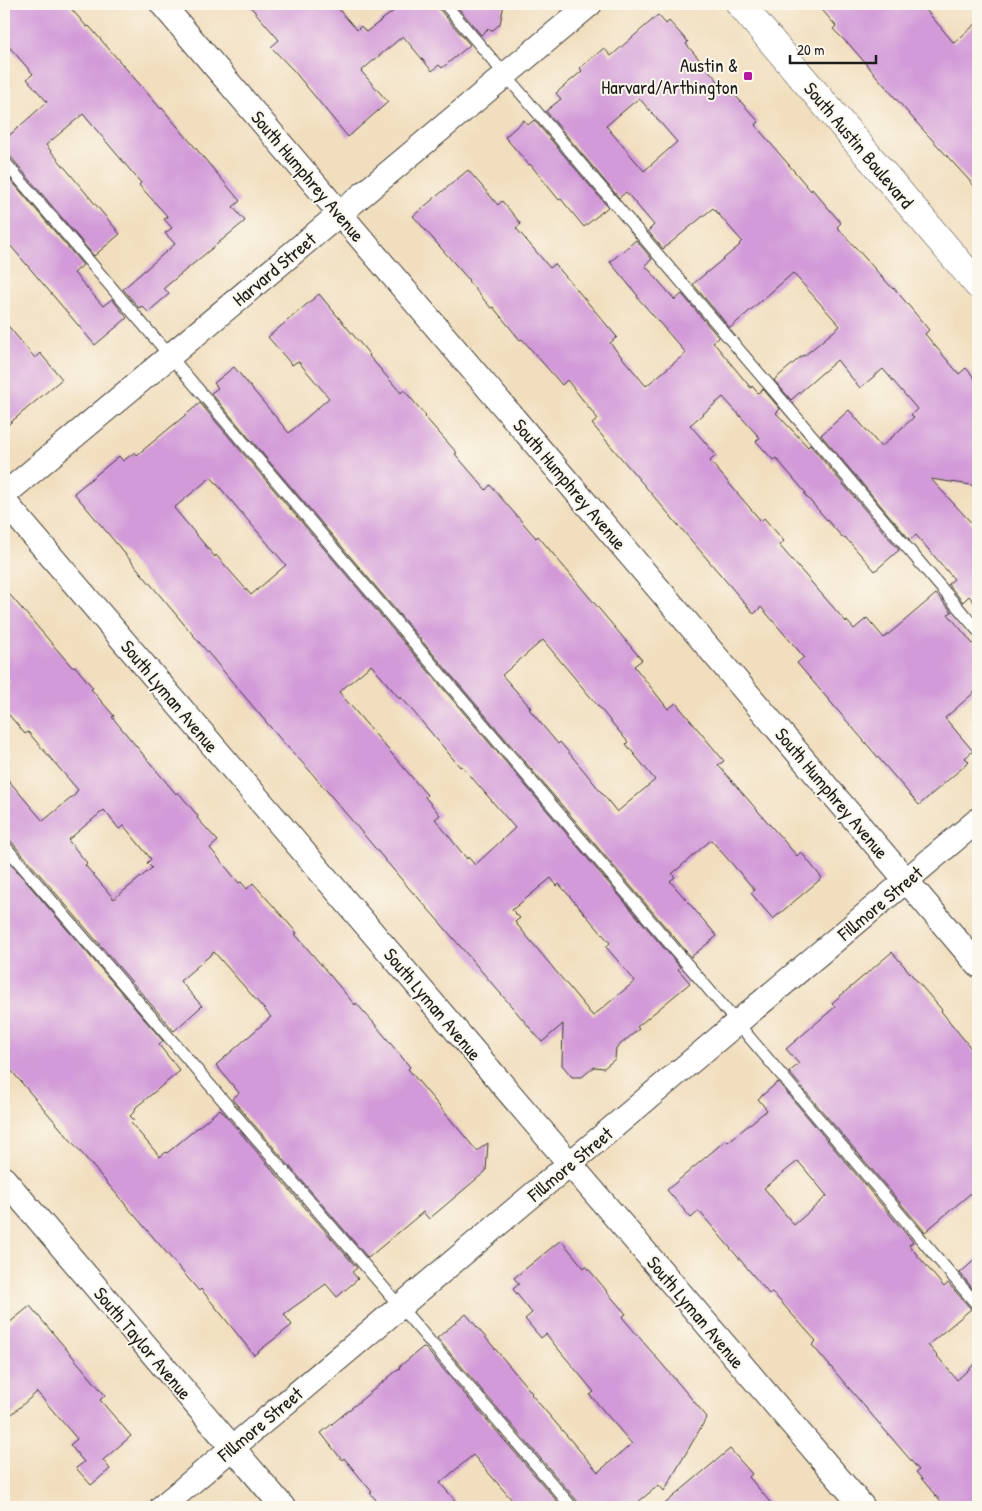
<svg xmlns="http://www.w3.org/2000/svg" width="982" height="1511" font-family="'Patrick Hand',sans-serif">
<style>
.building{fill:#d29ad8;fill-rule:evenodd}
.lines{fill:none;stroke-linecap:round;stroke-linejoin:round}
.lane-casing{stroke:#3c3934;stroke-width:13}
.street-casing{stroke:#3c3934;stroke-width:26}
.secondary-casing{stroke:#3c3934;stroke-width:29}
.lane{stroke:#fff;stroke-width:11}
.street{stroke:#fff;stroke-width:24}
.secondary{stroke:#fff;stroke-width:28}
.poi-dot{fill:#b5179e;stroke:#fbf7ec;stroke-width:2}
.labels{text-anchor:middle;stroke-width:4;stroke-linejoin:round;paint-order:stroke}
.poi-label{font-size:19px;fill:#1c1c1c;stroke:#fbf7ec;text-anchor:end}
.street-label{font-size:19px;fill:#1c1c1c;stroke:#fbf7ec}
</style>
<rect width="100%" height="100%" fill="#fbf7ec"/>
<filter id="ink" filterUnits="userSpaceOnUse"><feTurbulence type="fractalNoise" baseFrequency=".02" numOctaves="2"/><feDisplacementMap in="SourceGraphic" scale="10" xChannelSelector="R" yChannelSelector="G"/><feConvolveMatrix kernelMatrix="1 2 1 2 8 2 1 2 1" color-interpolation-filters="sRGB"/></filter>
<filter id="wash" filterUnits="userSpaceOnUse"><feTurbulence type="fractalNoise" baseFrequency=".0096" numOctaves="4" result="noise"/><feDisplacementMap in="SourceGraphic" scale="20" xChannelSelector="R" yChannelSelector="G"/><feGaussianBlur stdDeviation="1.12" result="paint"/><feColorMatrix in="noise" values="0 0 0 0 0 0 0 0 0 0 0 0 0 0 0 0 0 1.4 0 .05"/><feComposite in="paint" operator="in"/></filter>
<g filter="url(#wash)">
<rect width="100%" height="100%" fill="#f1debe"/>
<g id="blocks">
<path class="building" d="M 4,4 L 67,4 L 87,27 L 89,26 L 161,109 L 162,108 L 240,201 L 233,207 L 245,221 L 164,288 L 169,294 L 148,312 L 142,306 L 139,308 L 123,289 L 175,244 L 165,233 L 172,228 L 164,219 L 168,217 L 139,185 L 141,183 L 83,114 L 46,145 L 120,234 L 94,256 L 10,156 L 4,154 L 4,140 L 47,102 L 27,79 L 33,74 L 4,41 Z
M 248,4 L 334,4 L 357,30 L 361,26 L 366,32 L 403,4 L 438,4 L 439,9 L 470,45 L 442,68 L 439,65 L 432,71 L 403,36 L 361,71 L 388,102 L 348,137 L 294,71 L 271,47 L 279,40 Z
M 455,4 L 504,4 L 500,24 L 493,30 L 488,29 L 481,35 Z
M 817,4 L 921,4 L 954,43 L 978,22 L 978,190 L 916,122 L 848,43 L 847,43 L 833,29 L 836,26 Z
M 658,15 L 666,24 L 669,21 L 688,42 L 686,44 L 731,96 L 734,94 L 759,122 L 755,125 L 811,191 L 812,189 L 841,223 L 837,227 L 893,289 L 894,288 L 929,330 L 925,334 L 959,374 L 966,368 L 978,382 L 978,486 L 931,479 L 978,530 L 978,607 L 969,596 L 963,602 L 948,584 L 954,579 L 916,535 L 910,540 L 821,435 L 849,410 L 881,447 L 914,417 L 911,415 L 917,409 L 883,369 L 860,388 L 837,360 L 791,400 L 774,380 L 803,355 L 804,356 L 840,326 L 793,273 L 730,328 L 693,284 L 740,245 L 739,244 L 742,241 L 713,208 L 663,249 L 648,231 L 654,225 L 626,192 L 619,198 L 546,111 L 561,99 L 556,93 L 582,71 L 580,68 L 604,48 L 611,56 ZM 639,98 L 677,142 L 644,171 L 606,126 Z
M 524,120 L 528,125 L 534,120 L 608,207 L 584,227 L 561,199 L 559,200 L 530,164 L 529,165 L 505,137 Z
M 468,170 L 498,205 L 502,201 L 521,224 L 516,228 L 550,268 L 555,264 L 617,337 L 610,343 L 646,386 L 686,353 L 637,297 L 638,296 L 610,262 L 636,240 L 652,259 L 645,265 L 675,300 L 682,294 L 719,338 L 713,342 L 751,388 L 752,386 L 758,393 L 763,389 L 780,409 L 776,413 L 808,447 L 810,445 L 899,550 L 875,571 L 845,537 L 843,538 L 804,494 L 806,493 L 776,458 L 773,460 L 756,441 L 760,438 L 723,397 L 690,425 L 716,455 L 710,461 L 761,521 L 764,518 L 784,541 L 779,545 L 846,622 L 847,621 L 854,629 L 867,618 L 884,638 L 936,594 L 952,612 L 948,614 L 978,650 L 978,689 L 945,718 L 973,751 L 965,758 L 969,762 L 919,805 L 797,663 L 804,657 L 761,607 L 754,614 L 592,424 L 598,419 L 567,380 L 562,385 L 522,339 L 520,340 L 493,307 L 491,308 L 468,281 L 469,280 L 413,216 Z
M 4,172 L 83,265 L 74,273 L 103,306 L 112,299 L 127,318 L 95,345 L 4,238 Z
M 319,294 L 370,355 L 369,356 L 401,393 L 404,390 L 426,416 L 425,417 L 457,453 L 455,454 L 486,490 L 490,485 L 536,538 L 538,536 L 642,660 L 634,666 L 668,709 L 676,703 L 724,761 L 718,765 L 797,856 L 801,852 L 822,878 L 773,919 L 751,893 L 755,890 L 711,840 L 672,874 L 675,877 L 670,881 L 717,936 L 691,957 L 211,393 L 218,388 L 214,383 L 234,367 L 289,433 L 329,398 L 298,361 L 292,365 L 268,337 ZM 543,640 L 628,742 L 626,744 L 655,780 L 617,812 L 585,772 L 560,742 L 558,744 L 529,709 L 531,708 L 502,675 Z
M 4,321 L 35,358 L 40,353 L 62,379 L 4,428 Z
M 200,403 L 680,967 L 678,969 L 690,983 L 637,1027 L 639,1029 L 616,1048 L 615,1059 L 604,1068 L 594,1067 L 582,1077 L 572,1077 L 562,1065 L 563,1024 L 542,1042 L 442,925 L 414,893 L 413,893 L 310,771 L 282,741 L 74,493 L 119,456 L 123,461 L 135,452 L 137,455 ZM 211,477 L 286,565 L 251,595 L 216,555 L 215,557 L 174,508 ZM 371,665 L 400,699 L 401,697 L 460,767 L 462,766 L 515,828 L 475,865 L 468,857 L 467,859 L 435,819 L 440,815 L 425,797 L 427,795 L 339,692 ZM 551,878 L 557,886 L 559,884 L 610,943 L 606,947 L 635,981 L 593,1016 L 515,922 L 520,918 L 512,910 Z
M 4,588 L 72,667 L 75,666 L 93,688 L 91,689 L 114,716 L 112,717 L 176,794 L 178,792 L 198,816 L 197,818 L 218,841 L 210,848 L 239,883 L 241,882 L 247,889 L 253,883 L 297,933 L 295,934 L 323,967 L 355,1005 L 356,1003 L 373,1022 L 410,1067 L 408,1069 L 477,1151 L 488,1143 L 486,1171 L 429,1219 L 423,1212 L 368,1258 L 232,1099 L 239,1093 L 216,1065 L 271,1017 L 214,952 L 180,981 L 202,1006 L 174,1031 L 10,840 L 4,838 L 4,775 L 43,821 L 76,794 L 75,793 L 78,790 L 28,732 L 25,734 L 4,709 L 4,687 L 10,682 L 4,674 ZM 104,810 L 119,829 L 124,826 L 151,859 L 147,863 L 152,868 L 114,899 L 85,865 L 87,863 L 68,840 Z
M 4,856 L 163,1041 L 159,1045 L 180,1071 L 135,1108 L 136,1110 L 130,1116 L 134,1120 L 131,1123 L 160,1157 L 166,1152 L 167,1153 L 220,1109 L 357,1268 L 352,1272 L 358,1279 L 337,1297 L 326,1284 L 284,1314 L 292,1325 L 254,1355 L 201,1289 L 199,1291 L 4,1062 Z
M 892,952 L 942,1010 L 941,1011 L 978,1057 L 978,1187 L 925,1232 L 789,1072 L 799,1064 L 786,1049 L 835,1007 L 832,1003 Z
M 778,1082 L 913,1242 L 909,1245 L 944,1287 L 948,1283 L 971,1309 L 928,1345 L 957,1380 L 978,1361 L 978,1507 L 945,1507 L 916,1472 L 919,1470 L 812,1345 L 816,1341 L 772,1292 L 769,1294 L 699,1211 L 691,1218 L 667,1190 L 726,1140 L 728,1142 L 767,1110 L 758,1099 ZM 798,1161 L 827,1196 L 794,1225 L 764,1188 Z
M 561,1240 L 584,1268 L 586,1266 L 606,1290 L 606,1291 L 626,1314 L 622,1317 L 707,1417 L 664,1491 L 659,1485 L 632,1507 L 579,1507 L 578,1502 L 437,1338 L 466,1314 L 532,1393 L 531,1394 L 598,1472 L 632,1444 L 590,1395 L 594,1392 L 550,1339 L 546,1334 L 541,1338 L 525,1319 L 532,1313 L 513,1289 L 519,1284 L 514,1278 Z
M 978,1257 L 978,1295 L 960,1273 Z
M 30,1306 L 105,1395 L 100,1400 L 131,1436 L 103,1460 L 110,1469 L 91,1485 L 76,1468 L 84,1462 L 70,1445 L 77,1439 L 37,1392 L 4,1421 L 4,1327 Z
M 423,1347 L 424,1348 L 425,1348 L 562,1507 L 518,1507 L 473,1455 L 440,1483 L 461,1507 L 382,1507 L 370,1493 L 372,1492 L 344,1458 L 342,1460 L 321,1433 L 400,1368 L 399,1367 Z
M 730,1449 L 752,1474 L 749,1477 L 774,1507 L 661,1507 Z"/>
</g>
</g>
<g filter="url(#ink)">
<use href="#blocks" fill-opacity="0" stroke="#3c3934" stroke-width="1"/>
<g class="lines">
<g class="lane-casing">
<path id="lane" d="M 445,4 L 978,631
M 4,161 L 978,1306
M 4,845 L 572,1507"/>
</g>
<g class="street-casing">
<path id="street" d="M 162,4 L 978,965
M 4,495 L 590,4
M 4,501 L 863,1507
M 4,1179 L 283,1507
M 162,1507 L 978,820"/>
</g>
<g class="secondary-casing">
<path id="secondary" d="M 740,4 L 978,285"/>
</g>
<use href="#lane" class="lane"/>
<use href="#street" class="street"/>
<use href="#secondary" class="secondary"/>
</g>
</g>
<rect class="poi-dot" x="743" y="71" width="10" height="10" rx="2.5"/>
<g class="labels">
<g class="poi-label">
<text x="738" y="72">Austin &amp;<tspan x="738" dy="22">Harvard/Arthington</tspan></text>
</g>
<g class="street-label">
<text transform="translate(859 145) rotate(50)" y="7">South Austin Boulevard</text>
<text transform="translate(308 176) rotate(50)" y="7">South Humphrey Avenue</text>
<text transform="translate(274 269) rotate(-40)" y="7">Harvard Street</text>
<text transform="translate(570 484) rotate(50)" y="7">South Humphrey Avenue</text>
<text transform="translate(170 696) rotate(50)" y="7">South Lyman Avenue</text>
<text transform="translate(832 793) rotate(50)" y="7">South Humphrey Avenue</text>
<text transform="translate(880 903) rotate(-40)" y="7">Fillmore Street</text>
<text transform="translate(433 1004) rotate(50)" y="7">South Lyman Avenue</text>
<text transform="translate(570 1164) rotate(-40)" y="7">Fillmore Street</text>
<text transform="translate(696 1312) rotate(50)" y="7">South Lyman Avenue</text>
<text transform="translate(143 1343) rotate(50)" y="7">South Taylor Avenue</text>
<text transform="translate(260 1424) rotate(-40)" y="7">Fillmore Street</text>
</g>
</g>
<rect width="982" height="1511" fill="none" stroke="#fbf7ec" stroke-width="20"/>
<path d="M790 55v8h86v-8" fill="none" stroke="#1c1c1c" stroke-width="2.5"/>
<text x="797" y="55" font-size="15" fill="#1c1c1c" stroke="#fbf7ec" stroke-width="4" paint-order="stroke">20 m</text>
</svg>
